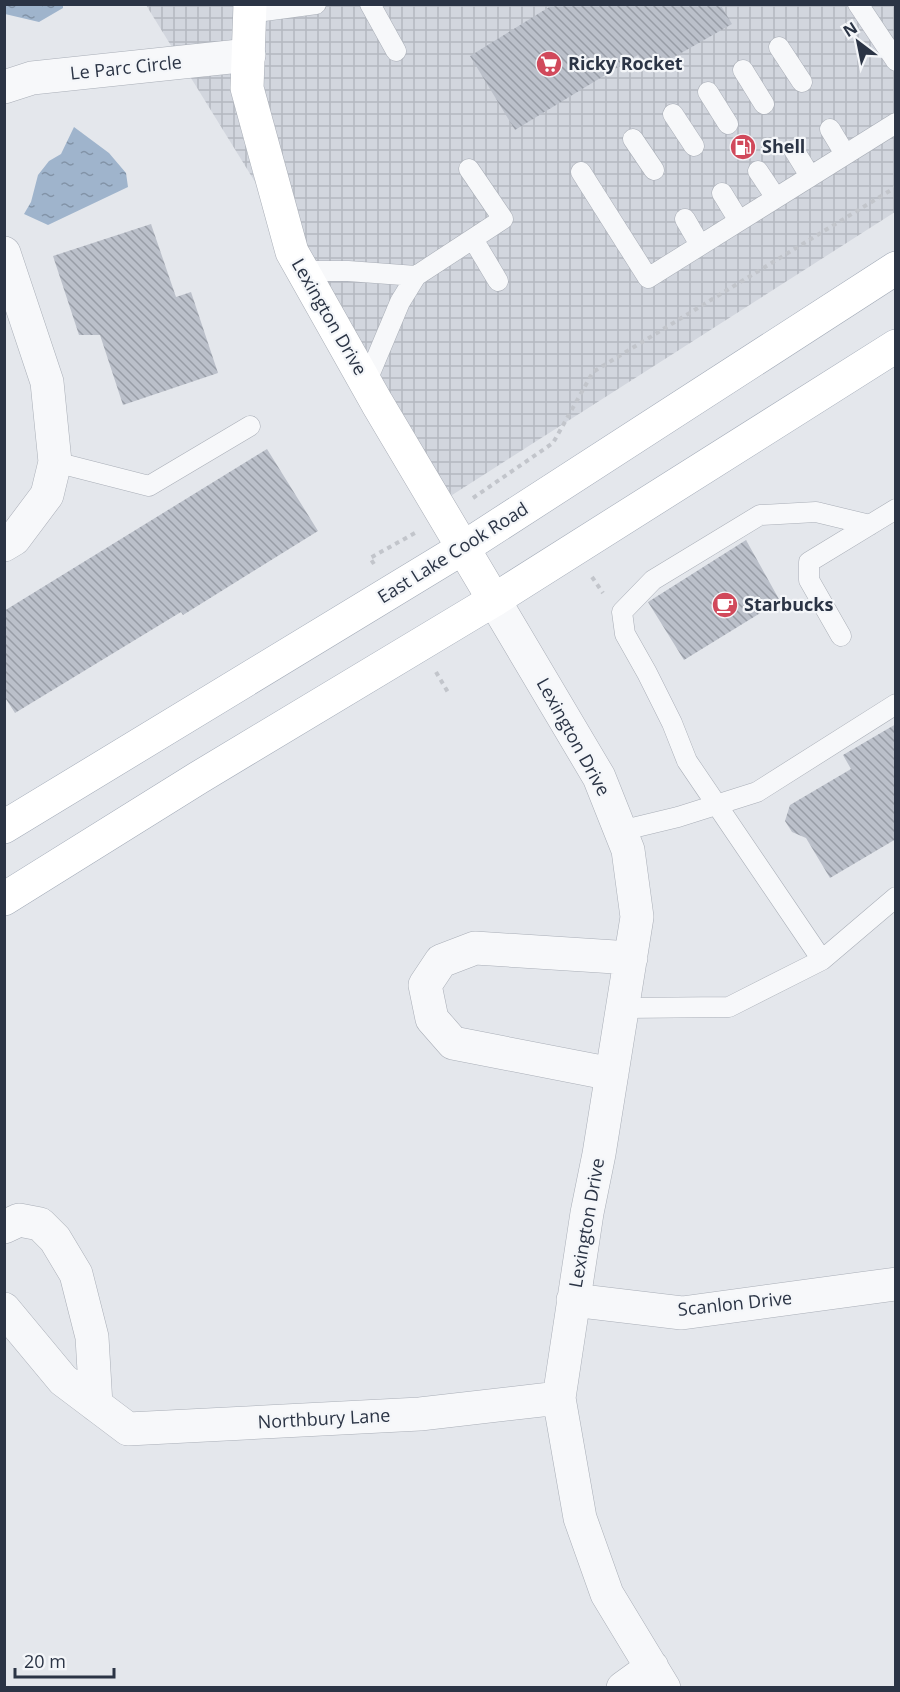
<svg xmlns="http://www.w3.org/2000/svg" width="900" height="1692" font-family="'Open Sans',sans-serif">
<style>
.industrial{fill:url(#industrial-grid)}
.water{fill:url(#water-ripples)}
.building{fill:url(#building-back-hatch)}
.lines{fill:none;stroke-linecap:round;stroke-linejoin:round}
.lane-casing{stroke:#a9aeb7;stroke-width:21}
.street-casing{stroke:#a9aeb7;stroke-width:34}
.secondary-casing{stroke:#a9aeb7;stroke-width:34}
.primary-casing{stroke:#a3abb8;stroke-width:34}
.path{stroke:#c2c5cb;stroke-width:4;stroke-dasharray:4.5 4.5;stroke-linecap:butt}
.lane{stroke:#f7f8fa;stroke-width:20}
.street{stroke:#f7f8fa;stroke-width:33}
.secondary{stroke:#fff;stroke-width:33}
.primary{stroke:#fff;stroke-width:33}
.labels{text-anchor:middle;stroke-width:4.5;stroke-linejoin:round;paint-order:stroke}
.poi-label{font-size:18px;font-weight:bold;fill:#2b3445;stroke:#f4f6f9;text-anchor:start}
.street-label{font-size:18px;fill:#2b3445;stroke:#f4f6f9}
</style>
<defs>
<pattern id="industrial-grid" width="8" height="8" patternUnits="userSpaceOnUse" patternTransform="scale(1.5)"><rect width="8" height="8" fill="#d2d6de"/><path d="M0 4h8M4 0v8" fill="none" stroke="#b4b8c0"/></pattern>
<pattern id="water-ripples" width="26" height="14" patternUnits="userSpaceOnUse" patternTransform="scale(1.5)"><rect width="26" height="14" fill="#9fb4cc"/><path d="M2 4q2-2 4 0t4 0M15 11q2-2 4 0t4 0" fill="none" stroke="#8293a7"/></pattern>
<pattern id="building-back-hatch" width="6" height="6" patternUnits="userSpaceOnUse" patternTransform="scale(1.5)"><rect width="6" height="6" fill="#bbc0ca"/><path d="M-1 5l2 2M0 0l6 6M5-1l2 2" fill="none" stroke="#989da6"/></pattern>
</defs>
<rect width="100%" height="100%" fill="#e4e7ec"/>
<path class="industrial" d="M 146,5 L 895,5 L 895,212 L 449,497 Z"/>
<path class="water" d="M 4,5 L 5,4 L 63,5 L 63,8 L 39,22 L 5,14 Z
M 74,127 L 109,153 L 126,173 L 128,187 L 48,225 L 24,214 L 31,202 L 38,175 L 49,161 L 61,154 Z"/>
<path class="building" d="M 554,4 L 720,4 L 732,24 L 648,72 L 638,55 L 515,130 L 470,56 Z
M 151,224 L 176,297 L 191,292 L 218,373 L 123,405 L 100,335 L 79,335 L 53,256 Z
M 267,449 L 318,531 L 183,615 L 181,612 L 15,713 L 4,696 L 4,611 Z
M 746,540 L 780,601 L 684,660 L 648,602 Z
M 896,724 L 896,839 L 830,878 L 806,838 L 792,832 L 785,821 L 790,805 L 851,769 L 843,755 Z"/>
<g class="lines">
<g class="lane-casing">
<path id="lane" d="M 370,4 L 396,51
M 858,4 L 896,61
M 250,13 L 316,4
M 779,47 L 802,82
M 743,70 L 764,104
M 708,92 L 728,124
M 673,114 L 694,146
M 830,129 L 845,154
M 633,139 L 654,170
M 794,150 L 810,176
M 758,171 L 776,198
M 581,172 L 648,278 L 896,123
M 722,193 L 739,221
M 685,219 L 700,245
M 473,239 L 498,281
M 303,271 L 348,271 L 416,276
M 366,383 L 400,302 L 416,276 L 503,219 L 469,169
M 55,462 L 149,486 L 250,426
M 841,636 L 809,580 L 809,562 L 896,509
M 620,831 L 678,817 L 757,792 L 896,704
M 822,960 L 687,761 L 672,723 L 647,673 L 625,634 L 622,612 L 653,580 L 760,515 L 816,512 L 870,525
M 623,1008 L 729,1007 L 822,960 L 896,897"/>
</g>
<g class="street-casing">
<path id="street" d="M 4,87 L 32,78 L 249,55
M 4,253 L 47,382 L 55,462 L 47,495 L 14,539 L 4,545
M 494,600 L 599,777 L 628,850 L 637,917 L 599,1154 L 587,1213 L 559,1398 L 580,1518 L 607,1594 L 664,1688
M 612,1074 L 453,1043 L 432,1019 L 425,985 L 441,961 L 475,948 L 631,958
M 4,1227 L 19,1220 L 40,1224 L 55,1239 L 76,1274 L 92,1337 L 96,1405
M 573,1300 L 682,1313 L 896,1284
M 4,1309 L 63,1380 L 128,1429 L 420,1414 L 559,1398
M 623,1688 L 652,1667"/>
</g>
<g class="secondary-casing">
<path id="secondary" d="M 250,4 L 247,88 L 292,252 L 377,403 L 494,600"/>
</g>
<g class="primary-casing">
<path id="primary" d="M 4,827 L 463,548 L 896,268
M 4,899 L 198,778 L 494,600 L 896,346"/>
</g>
<path class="path" d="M 473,498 L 553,443 L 593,372 L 896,187
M 374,564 L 370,558 L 415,533
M 592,577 L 603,593
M 436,672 L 449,694"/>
<use href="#lane" class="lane"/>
<use href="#street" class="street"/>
<use href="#secondary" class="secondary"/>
<use href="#primary" class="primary"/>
</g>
<defs>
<g id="supermarket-disc" transform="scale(1.35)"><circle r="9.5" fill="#d1495b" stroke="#f4f6f9"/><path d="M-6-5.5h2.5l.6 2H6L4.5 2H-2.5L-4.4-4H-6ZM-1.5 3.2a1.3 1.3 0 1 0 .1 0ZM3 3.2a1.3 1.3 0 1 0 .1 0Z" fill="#fff"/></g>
<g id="fuel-disc" transform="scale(1.35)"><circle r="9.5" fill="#d1495b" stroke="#f4f6f9"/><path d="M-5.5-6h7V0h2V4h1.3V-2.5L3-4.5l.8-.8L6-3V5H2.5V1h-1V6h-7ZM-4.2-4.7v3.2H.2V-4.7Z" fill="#fff"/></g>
<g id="cafe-disc" transform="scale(1.35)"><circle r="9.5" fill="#d1495b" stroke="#f4f6f9"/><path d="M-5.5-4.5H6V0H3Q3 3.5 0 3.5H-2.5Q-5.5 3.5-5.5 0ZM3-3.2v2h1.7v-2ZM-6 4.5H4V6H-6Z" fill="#fff"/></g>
</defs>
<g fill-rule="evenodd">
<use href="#supermarket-disc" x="549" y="64"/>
<use href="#fuel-disc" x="743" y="147"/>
<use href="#cafe-disc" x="725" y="605"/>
</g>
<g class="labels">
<g class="poi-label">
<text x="568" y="70">Ricky Rocket</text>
<text x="762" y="153">Shell</text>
<text x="744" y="611">Starbucks</text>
</g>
<g class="street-label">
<text transform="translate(126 68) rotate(-6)" y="6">Le Parc Circle</text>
<text transform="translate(329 317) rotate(60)" y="6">Lexington Drive</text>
<text transform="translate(453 553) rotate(-32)" y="6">East Lake Cook Road</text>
<text transform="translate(573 737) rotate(61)" y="6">Lexington Drive</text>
<text transform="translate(587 1223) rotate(-80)" y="6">Lexington Drive</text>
<text transform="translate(735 1304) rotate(-6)" y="6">Scanlon Drive</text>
<text transform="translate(324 1419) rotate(-3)" y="6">Northbury Lane</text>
</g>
</g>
<rect width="900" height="1692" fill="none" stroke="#2b3445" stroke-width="12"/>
<g transform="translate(858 42) rotate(328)" stroke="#f4f6f9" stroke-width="4.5" paint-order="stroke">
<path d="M0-4.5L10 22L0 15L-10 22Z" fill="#2b3445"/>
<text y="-9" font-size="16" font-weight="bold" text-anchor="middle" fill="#2b3445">N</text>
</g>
<path d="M15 1668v9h99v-9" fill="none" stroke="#2b3445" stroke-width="3"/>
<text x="24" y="1668" font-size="18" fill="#2b3445" stroke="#f4f6f9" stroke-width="4.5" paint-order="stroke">20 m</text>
</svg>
